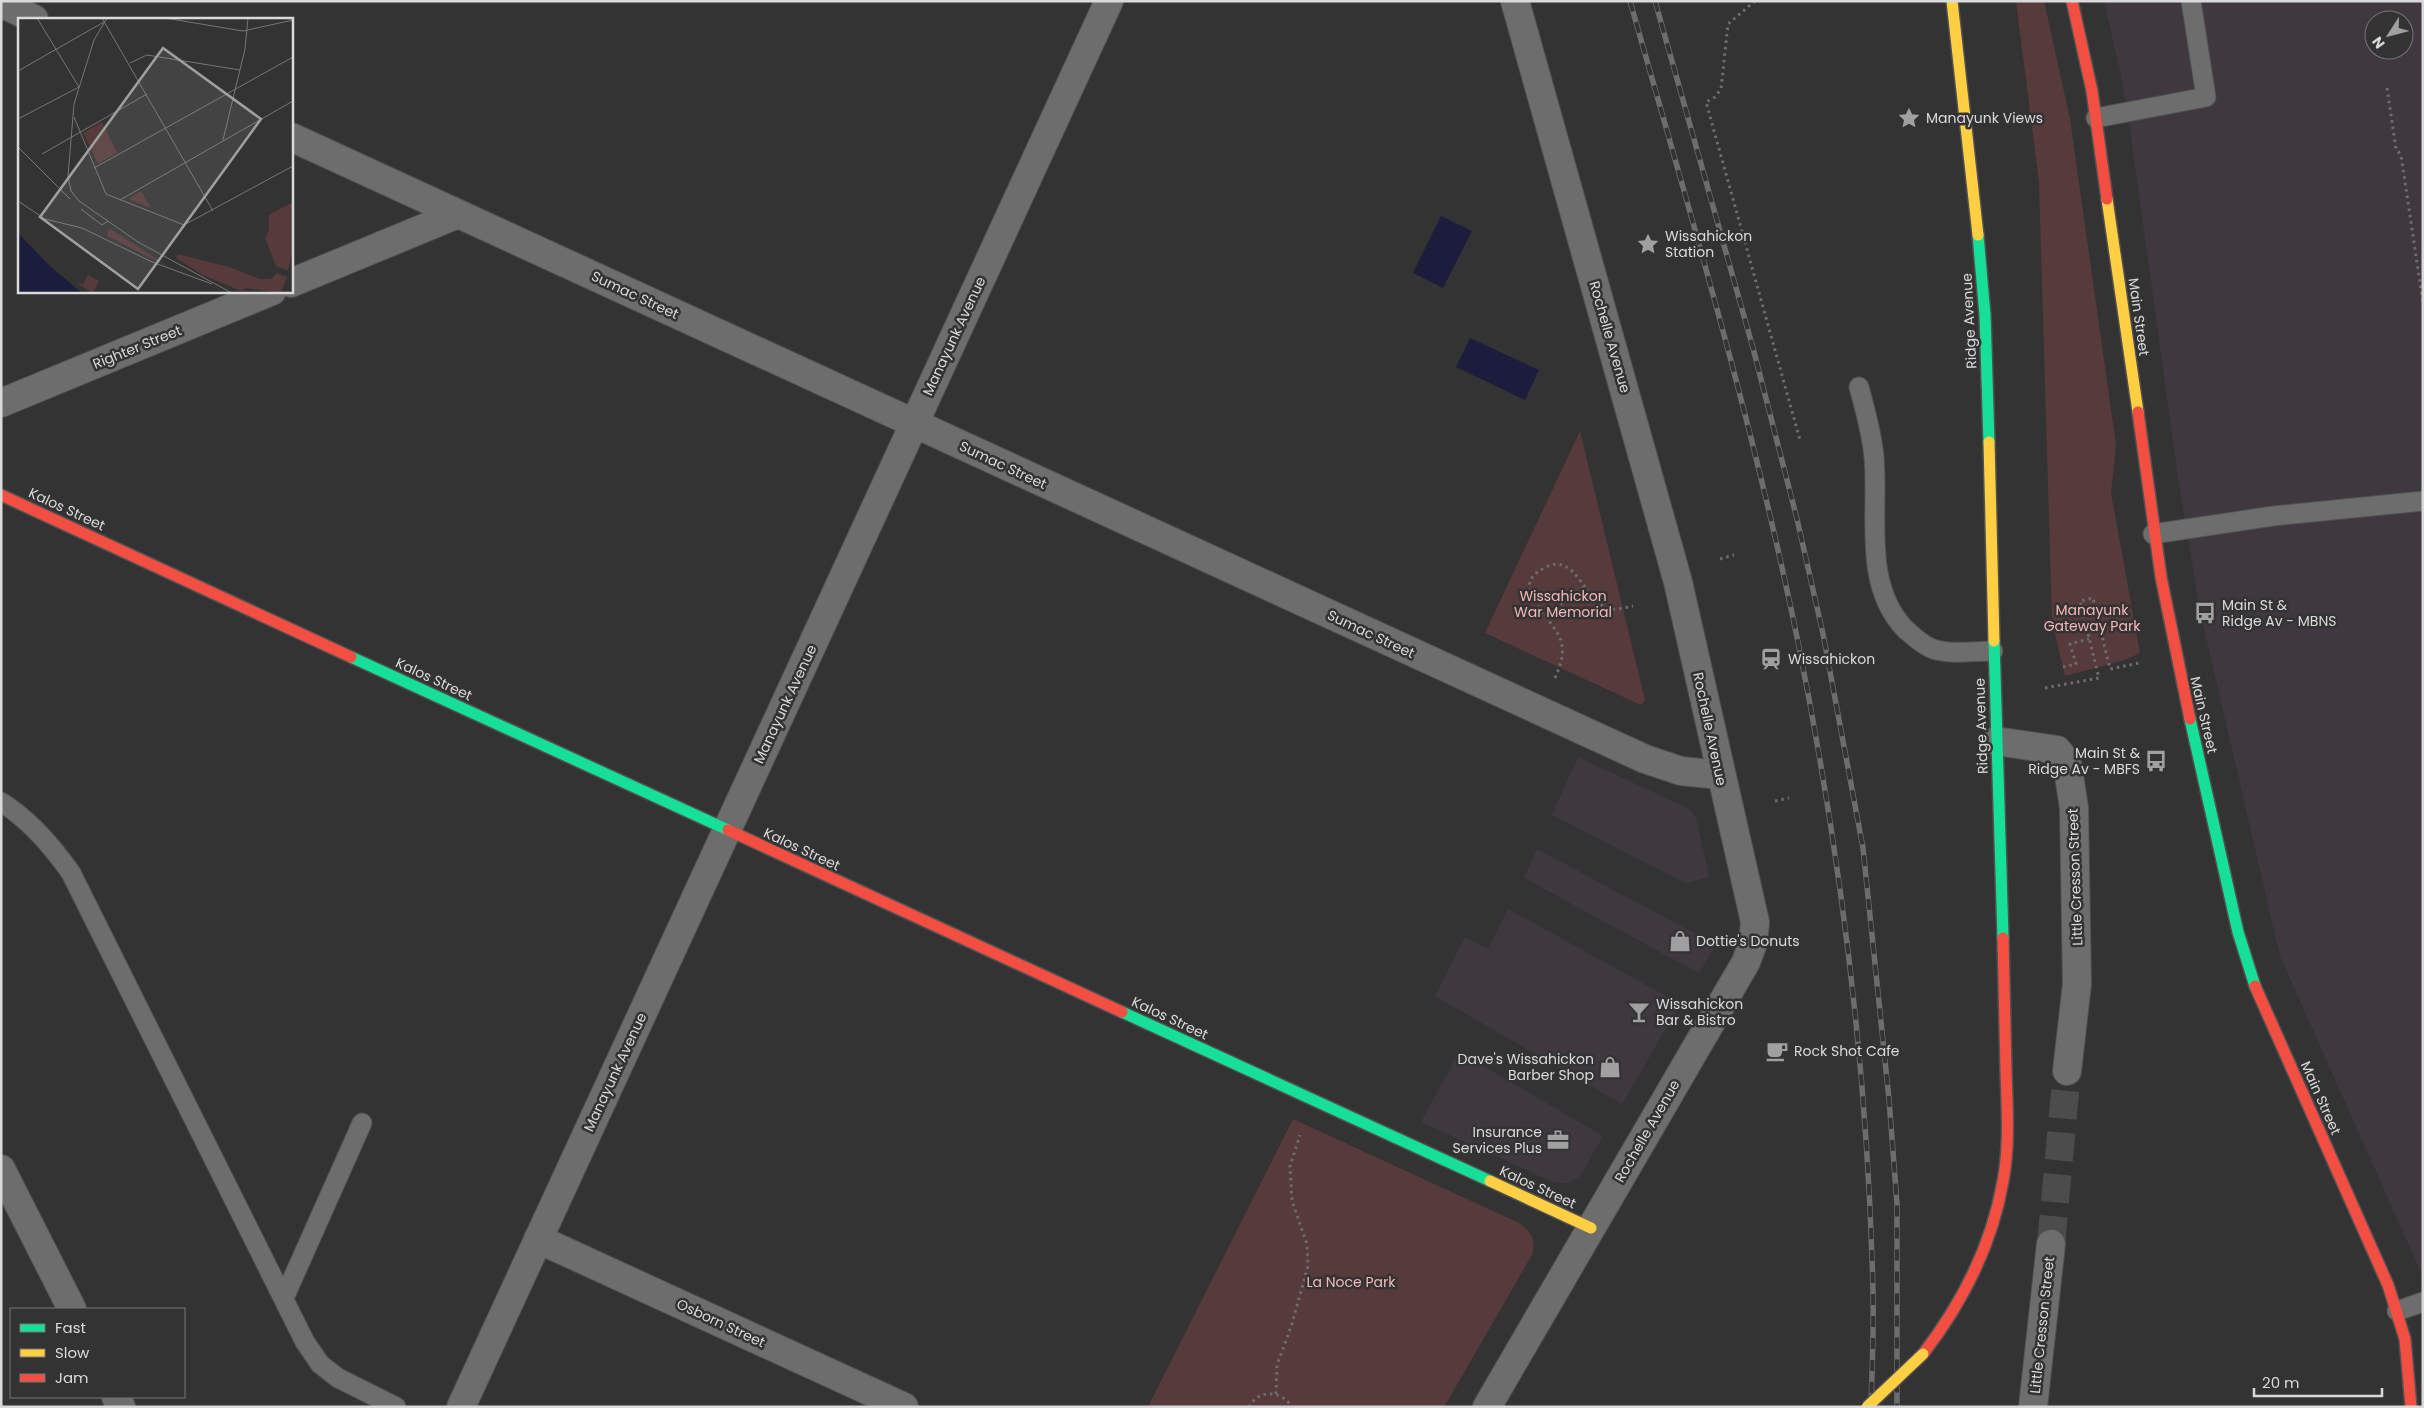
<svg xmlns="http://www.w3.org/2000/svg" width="2424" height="1408" font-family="Poppins,sans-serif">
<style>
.built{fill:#3f393f;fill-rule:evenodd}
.green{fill:#573a3b}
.water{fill:#1c1d3d}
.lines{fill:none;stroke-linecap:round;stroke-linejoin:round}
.street-tunnel{stroke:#4d4c4d;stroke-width:28;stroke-dasharray:28 14;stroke-linecap:butt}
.lane-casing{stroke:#515151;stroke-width:21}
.street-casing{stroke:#515151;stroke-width:30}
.fast-casing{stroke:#515151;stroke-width:14}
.slow-casing{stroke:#515151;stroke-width:14}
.jam-casing{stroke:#515151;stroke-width:14}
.path{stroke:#6d6d6d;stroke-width:3;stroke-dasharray:2.5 4;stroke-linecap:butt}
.lane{stroke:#6d6d6d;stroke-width:19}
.street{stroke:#6d6d6d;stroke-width:28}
.fast{stroke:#16e098;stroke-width:11}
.slow{stroke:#ffcf43;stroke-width:11}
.jam{stroke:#f24e42;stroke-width:11}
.rail-casing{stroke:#6d6d6d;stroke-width:5.5}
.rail{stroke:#343334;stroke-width:4;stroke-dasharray:11;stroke-linecap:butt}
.slow-bridge-casing{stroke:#515151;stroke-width:14;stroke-linecap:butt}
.slow-bridge{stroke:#ffcf43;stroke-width:11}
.labels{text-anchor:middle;stroke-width:5;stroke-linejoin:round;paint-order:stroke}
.poi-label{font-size:14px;fill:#dbdadb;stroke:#343334;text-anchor:start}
.street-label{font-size:14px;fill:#dbdadb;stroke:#343334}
.park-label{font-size:14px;fill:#f8b7b8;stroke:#343334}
.inset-road{fill:none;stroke:#777677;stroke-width:1}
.view{fill:#a1a0a1;fill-opacity:0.15;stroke:#a1a0a1;stroke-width:2.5}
.inset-edge{fill:none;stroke:#dbdadb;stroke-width:2.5}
</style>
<rect width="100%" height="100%" fill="#343334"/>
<path class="built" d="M 2104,1 L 2423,1 L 2423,1277 L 2280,956 L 2200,611 L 2178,477 L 2129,122 L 2120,71 ZM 2374,20 L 2404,20 L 2404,50 L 2374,50 Z
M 1578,757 L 1689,809 L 1696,818 L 1709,877 L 1686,883 L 1552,815 Z
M 1537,849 L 1716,945 L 1699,973 L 1524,878 Z
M 1508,909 L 1680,1004 L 1622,1104 L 1435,996 L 1465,937 L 1488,949 Z
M 1459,1052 L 1603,1136 L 1580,1176 L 1569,1183 L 1555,1183 L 1421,1122 Z"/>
<path class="green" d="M 2016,1 L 2044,1 L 2070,119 L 2116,445 L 2111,493 L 2140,653 L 2125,660 L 2065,676 L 2052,621 L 2039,183 Z
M 1580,431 L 1644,696 L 1645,701 L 1641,705 L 1485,633 Z
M 1293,1119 L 1517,1222 C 1530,1230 1537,1239 1532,1255 L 1444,1407 L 1148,1407 Z"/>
<path class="water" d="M 1441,216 L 1472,231 L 1443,288 L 1413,273 Z
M 1470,338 L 1539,370 L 1525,400 L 1456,367 Z"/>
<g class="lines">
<path class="street-tunnel" d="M 2051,1244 L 2067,1071"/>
<g class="lane-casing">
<path id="lane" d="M 2096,118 L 2206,97 L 2191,1
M 1859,387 C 1865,410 1872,433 1874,457 C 1879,514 1862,584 1905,629 C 1913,636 1922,645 1933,649 C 1951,655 1974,651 1993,651
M 2153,534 L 2273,516 L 2423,501
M 1,802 C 30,820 52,846 71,873 L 305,1342 L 320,1364 L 338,1378 L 396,1407
M 284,1298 L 362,1123
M 2397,1311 L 2423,1302"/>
</g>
<g class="street-casing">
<path id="street" d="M 1,3 L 34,19
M 291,137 L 1645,759 L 1681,771 L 1720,775
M 291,283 L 458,214
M 1,403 L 272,291
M 1996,741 L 2057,750 L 2067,762 L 2074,808 L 2077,984 L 2067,1071
M 1,1169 L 72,1309
M 538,1239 L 904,1407
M 116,1397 L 121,1407
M 461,1407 L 1109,1
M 1487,1407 L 1746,962 L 1753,943 L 1755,922 L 1678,582 L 1515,1
M 2033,1407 L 2051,1244"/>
</g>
<g class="fast-casing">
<path id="fast" d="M 1978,235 L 1985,315 L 1989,442
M 1994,641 L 2003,938
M 351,657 L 728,830
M 2190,719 L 2238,932 L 2255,986
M 1122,1012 L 1490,1181"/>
</g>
<g class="slow-casing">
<path id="slow" d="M 1952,1 L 1978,235
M 2107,199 L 2138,412
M 1989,442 L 1994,641
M 1490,1181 L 1591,1228"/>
</g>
<g class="jam-casing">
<path id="jam" d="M 2072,1 L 2092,91 L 2107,199
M 2138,412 L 2161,577 L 2190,719
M 1,495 L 351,657
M 728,830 L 1122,1012
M 2255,986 L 2388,1285 L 2405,1339 L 2411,1407
M 1923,1354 C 1963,1302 1992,1245 2003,1181 C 2010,1144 2007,1107 2006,1071 C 2005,1027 2004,982 2003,938"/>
</g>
<path class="path" d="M 1755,1 L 1728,24 L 1721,89 L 1715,97 L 1706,102 L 1800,440
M 2387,88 L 2396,149 L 2401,155 L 2423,303
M 1720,559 L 1734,555
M 1545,616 L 1584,587
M 2063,667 L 2076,664 L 2070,644 L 2089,639
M 1555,678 C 1560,666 1565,655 1561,641 C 1554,617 1504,587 1546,567 C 1577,552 1584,603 1610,609 C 1618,610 1626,607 1633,606
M 2045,688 L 2099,678 L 2080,601 L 2093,598 L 2110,669 L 2139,663
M 1775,801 L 1789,798
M 1276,1394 L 1277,1365 L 1291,1327 L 1308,1266 L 1307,1244 L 1292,1201 L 1290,1166 L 1300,1135
M 1249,1407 C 1259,1388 1282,1391 1292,1407"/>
<use href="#lane" class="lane"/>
<use href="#street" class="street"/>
<use href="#fast" class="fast"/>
<use href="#slow" class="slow"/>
<use href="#jam" class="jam"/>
<g class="rail-casing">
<path id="rail" d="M 1630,1 C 1690,213 1754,426 1798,642 C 1841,856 1868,1073 1873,1292 C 1874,1330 1872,1368 1871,1407
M 1655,1 L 1753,348 L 1797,519 L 1823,634 L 1863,848 L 1889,1099 L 1897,1204 L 1897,1407"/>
</g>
<use href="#rail" class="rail"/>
<g class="slow-bridge-casing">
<path id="slow-bridge" d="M 1867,1407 L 1923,1354"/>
</g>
<use href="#slow-bridge" class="slow-bridge"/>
</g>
<defs>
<g id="sight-bare" transform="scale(1.725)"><path d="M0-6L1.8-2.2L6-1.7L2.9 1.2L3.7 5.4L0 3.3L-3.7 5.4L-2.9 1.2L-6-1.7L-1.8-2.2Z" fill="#a1a0a1" stroke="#343334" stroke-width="2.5" paint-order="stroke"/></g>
<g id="bus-bare" transform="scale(1.725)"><path d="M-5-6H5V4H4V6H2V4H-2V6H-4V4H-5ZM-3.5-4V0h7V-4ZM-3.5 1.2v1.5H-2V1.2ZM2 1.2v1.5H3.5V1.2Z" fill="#a1a0a1" stroke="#343334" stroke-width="2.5" paint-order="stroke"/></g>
<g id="station-bare" transform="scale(1.725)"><path d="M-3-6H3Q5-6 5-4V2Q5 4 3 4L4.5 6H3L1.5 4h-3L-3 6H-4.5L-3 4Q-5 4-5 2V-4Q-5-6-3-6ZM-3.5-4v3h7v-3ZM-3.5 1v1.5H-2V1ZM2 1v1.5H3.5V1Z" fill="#a1a0a1" stroke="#343334" stroke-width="2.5" paint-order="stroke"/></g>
<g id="shop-bare" transform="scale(1.725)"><path d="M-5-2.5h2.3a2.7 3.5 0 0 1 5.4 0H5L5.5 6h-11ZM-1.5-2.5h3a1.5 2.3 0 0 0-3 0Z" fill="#a1a0a1" stroke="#343334" stroke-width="2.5" paint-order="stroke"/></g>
<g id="bar-bare" transform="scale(1.725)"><path d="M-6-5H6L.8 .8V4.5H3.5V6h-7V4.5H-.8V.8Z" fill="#a1a0a1" stroke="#343334" stroke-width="2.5" paint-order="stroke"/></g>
<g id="cafe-bare" transform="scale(1.725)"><path d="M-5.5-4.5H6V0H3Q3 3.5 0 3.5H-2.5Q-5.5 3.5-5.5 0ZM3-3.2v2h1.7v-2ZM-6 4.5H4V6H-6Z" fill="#a1a0a1" stroke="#343334" stroke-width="2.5" paint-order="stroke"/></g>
<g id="office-bare" transform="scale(1.725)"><path d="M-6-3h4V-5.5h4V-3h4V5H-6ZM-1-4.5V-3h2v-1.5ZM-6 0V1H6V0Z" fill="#a1a0a1" stroke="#343334" stroke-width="2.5" paint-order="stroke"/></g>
</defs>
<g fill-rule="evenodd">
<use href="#sight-bare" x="1909" y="118"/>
<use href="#sight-bare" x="1648" y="244"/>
<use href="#bus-bare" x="2205" y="613"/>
<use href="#station-bare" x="1771" y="659"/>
<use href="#bus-bare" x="2156" y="761"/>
<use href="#shop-bare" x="1680" y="941"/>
<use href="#bar-bare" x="1639" y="1012"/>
<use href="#cafe-bare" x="1777" y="1051"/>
<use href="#shop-bare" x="1610" y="1067"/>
<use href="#office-bare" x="1558" y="1140"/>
</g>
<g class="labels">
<g class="poi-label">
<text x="1926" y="123">Manayunk Views</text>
<text x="1665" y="241">Wissahickon<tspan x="1665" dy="16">Station</tspan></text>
<text x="2222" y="610">Main St &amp;<tspan x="2222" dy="16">Ridge Av - MBNS</tspan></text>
<text x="1788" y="664">Wissahickon</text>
<text x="2140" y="758" text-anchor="end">Main St &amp;<tspan x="2140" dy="16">Ridge Av - MBFS</tspan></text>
<text x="1696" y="946">Dottie's Donuts</text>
<text x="1656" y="1009">Wissahickon<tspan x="1656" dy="16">Bar &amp; Bistro</tspan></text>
<text x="1794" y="1056">Rock Shot Cafe</text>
<text x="1594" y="1064" text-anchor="end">Dave's Wissahickon<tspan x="1594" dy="16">Barber Shop</tspan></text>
<text x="1542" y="1137" text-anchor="end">Insurance<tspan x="1542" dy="16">Services Plus</tspan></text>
</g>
<g class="street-label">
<text transform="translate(635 295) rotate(25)" y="5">Sumac Street</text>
<text transform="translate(2139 317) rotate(82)" y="5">Main Street</text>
<text transform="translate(1969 321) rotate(-93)" y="5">Ridge Avenue</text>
<text transform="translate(954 336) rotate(-65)" y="5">Manayunk Avenue</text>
<text transform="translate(1610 337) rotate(74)" y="5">Rochelle Avenue</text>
<text transform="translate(137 347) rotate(-22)" y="5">Righter Street</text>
<text transform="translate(1003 465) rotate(25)" y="5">Sumac Street</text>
<text transform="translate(67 509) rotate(25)" y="5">Kalos Street</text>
<text transform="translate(1371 634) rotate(25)" y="5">Sumac Street</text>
<text transform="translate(434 679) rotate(25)" y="5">Kalos Street</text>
<text transform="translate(785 704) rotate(-65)" y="5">Manayunk Avenue</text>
<text transform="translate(2204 715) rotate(77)" y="5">Main Street</text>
<text transform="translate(1981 726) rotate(-92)" y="5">Ridge Avenue</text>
<text transform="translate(1710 729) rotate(78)" y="5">Rochelle Avenue</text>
<text transform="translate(802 849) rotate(25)" y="5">Kalos Street</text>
<text transform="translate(2075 877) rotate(-92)" y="5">Little Cresson Street</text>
<text transform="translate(1170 1018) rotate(25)" y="5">Kalos Street</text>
<text transform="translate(615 1072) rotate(-65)" y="5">Manayunk Avenue</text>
<text transform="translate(2321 1098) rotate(66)" y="5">Main Street</text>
<text transform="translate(1647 1131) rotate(-60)" y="5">Rochelle Avenue</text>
<text transform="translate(1538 1187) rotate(25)" y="5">Kalos Street</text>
<text transform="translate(721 1323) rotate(25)" y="5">Osborn Street</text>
<text transform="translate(2042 1325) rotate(-84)" y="5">Little Cresson Street</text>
</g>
<g class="park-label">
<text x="1563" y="601">Wissahickon<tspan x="1563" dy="16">War Memorial</tspan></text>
<text x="2092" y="615">Manayunk<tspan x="2092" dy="16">Gateway Park</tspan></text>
<text x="1351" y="1287">La Noce Park</text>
</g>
</g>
<g transform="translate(18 18)">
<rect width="275" height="275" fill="#343334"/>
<path d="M 84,104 L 99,135 L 80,146 L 65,115 ZM 123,173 L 133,190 L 111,181 ZM 275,184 L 274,236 L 270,252 L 268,252 L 258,248 L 247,220 L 251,212 L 251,197 ZM 91,211 L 96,213 L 151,249 L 89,218 ZM 160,236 L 211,249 L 242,261 L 253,261 L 259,255 L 269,259 L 263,275 L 228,270 L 223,273 L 185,257 L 158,240 ZM 70,257 L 81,263 L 75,275 L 59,265 L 65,266 Z" fill="#573a3b"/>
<path d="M 0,215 L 32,248 L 64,275 L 0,275 Z" fill="#1c1d3d"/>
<path class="inset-road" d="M 19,0 L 61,69M 84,0 L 195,193M 89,0 L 76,22 L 56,86 L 50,158 L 53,173 L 61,183 L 120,224 L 214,275M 147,0 L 225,13 L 275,2M 112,45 L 129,37 L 222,52M 0,53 L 86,4M 56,99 L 88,176 L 166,207 L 275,148M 0,101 L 61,69M 205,122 L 227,31 L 230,0M 0,129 L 52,181M 24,136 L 129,76M 76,150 L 275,39M 102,182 L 275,83M 0,183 L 27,201 L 64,210 L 134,244 L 194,266M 63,191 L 84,207 L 90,203"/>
<path class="view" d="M 145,30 L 243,101 L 120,271 L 22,199 Z"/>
<rect width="275" height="275" class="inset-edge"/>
</g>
<rect width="2424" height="1408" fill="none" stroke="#dbdadb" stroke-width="5"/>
<rect x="10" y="1308" width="175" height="90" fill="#343334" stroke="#777677"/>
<rect x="20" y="1324" width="25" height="8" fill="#16e098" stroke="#777677"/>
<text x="55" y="1333" font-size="15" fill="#dbdadb">Fast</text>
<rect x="20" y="1349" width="25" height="8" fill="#ffcf43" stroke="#777677"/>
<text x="55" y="1358" font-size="15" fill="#dbdadb">Slow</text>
<rect x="20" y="1374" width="25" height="8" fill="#f24e42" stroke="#777677"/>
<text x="55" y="1383" font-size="15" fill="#dbdadb">Jam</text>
<g transform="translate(2389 35) rotate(234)"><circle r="24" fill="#343334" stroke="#777677"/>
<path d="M0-4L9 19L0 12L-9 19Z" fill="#a1a0a1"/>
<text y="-8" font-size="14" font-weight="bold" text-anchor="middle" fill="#dbdadb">N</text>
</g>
<path d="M2254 1388v8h128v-8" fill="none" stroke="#dbdadb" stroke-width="2.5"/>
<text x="2262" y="1388" font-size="15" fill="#dbdadb" stroke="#343334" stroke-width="4" paint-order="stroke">20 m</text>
</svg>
